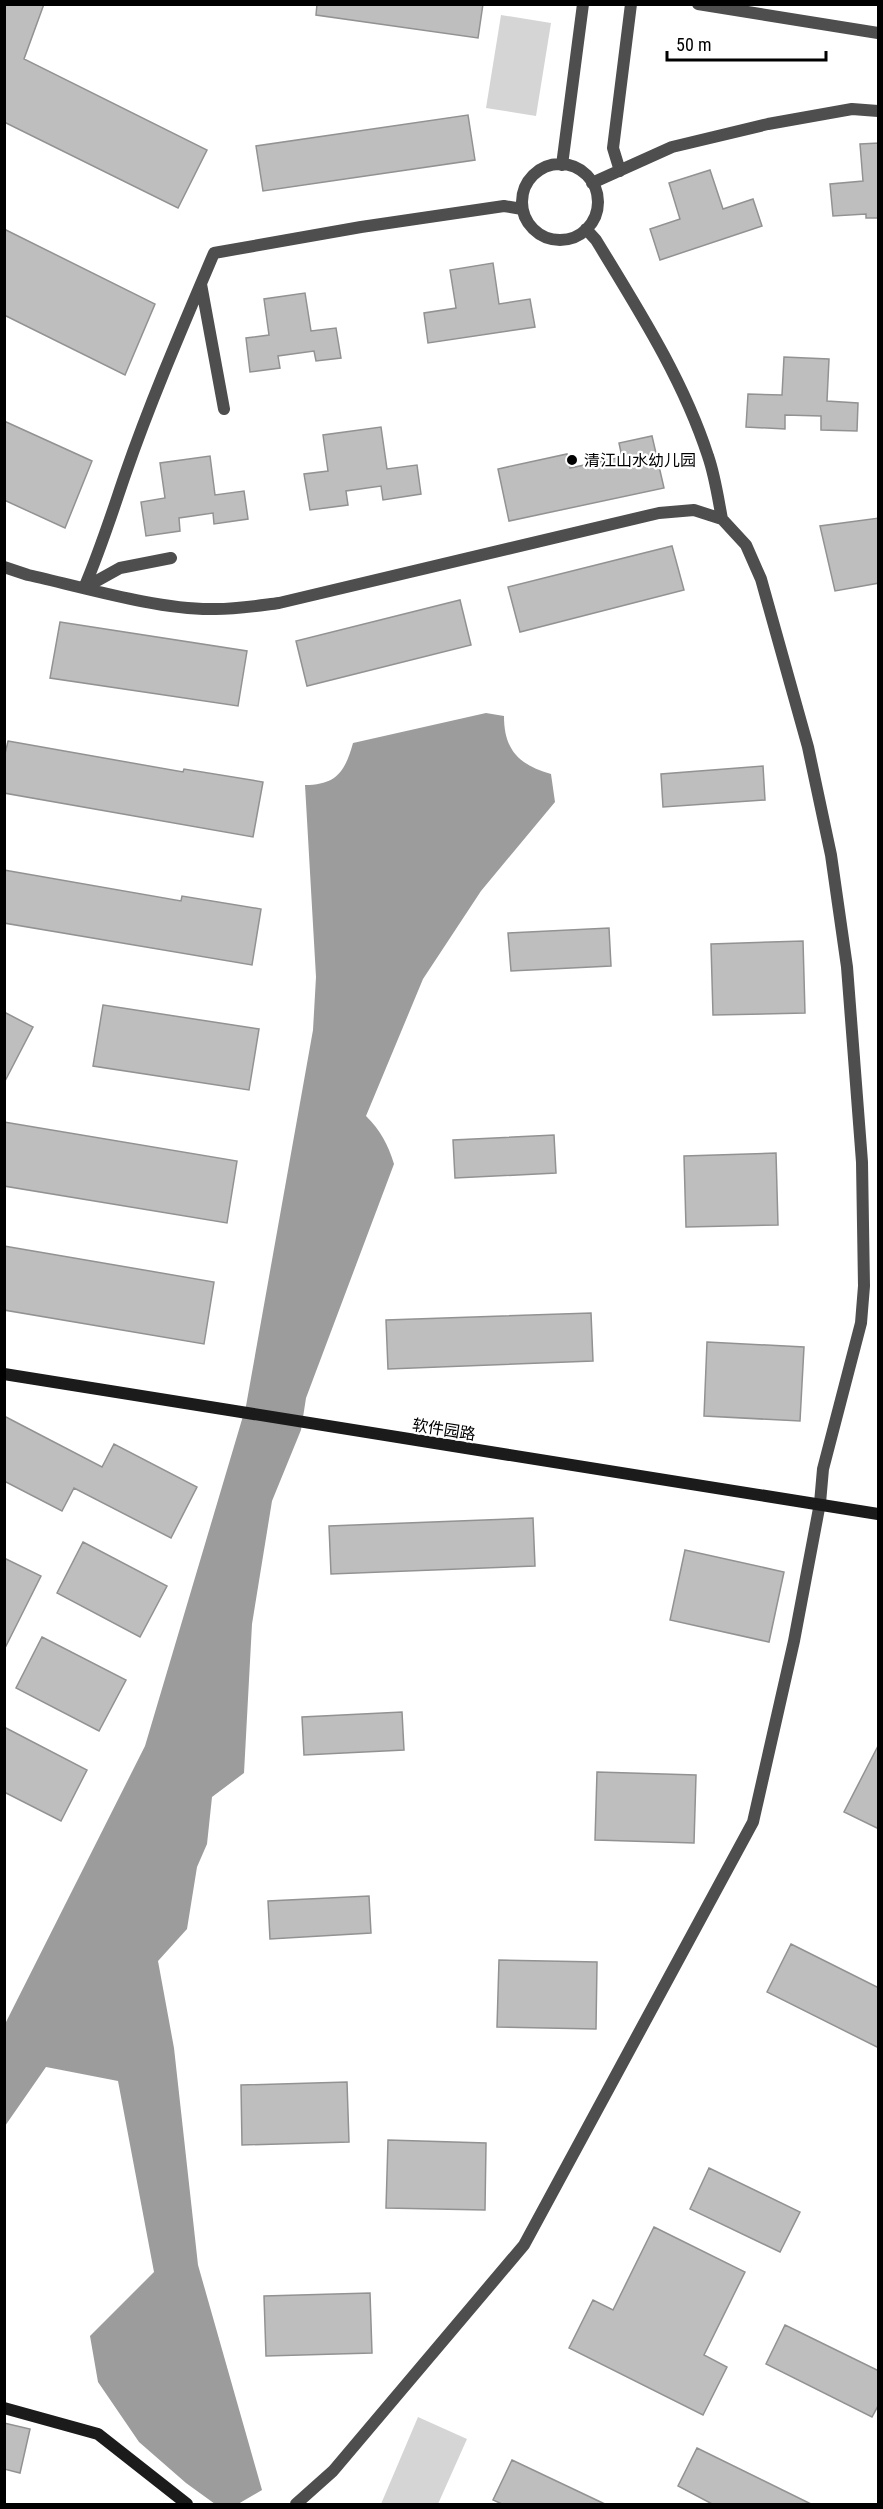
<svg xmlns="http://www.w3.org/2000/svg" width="883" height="2509" font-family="'Roboto Condensed','Noto Sans SC',sans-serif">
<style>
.green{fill:#d5d5d5}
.water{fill:#9c9c9c}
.building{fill:#bebebe;stroke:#929292;stroke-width:1.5}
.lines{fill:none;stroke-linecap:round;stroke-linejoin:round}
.street{stroke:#4e4e4e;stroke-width:12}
.secondary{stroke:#1b1b1b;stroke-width:12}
.poi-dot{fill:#000;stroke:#fff;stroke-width:2}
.labels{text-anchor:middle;stroke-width:4.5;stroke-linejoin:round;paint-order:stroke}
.poi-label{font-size:16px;fill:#000;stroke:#fff;text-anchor:start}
.street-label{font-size:16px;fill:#000;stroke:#fff}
</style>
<rect width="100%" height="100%" fill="#fff"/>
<path class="green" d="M 501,15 L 551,23 L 536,116 L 486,108 Z
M 418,2417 L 467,2439 L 438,2504 L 381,2504 Z"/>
<path class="water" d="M 486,713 L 504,716 C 504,750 519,765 551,774 L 555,802 L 481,891 L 423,979 L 366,1116 C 380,1130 388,1144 394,1164 L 306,1398 L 301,1430 L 272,1501 L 252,1624 L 244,1773 L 212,1797 L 207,1844 L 197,1867 L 187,1929 L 158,1961 L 174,2048 L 198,2265 L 262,2490 L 238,2504 L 215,2504 L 186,2483 L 139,2442 L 98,2382 L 90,2336 L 154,2272 L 118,2081 L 46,2067 L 5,2126 L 5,2024 L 145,1746 L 246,1406 L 313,1030 L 316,977 L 305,785 C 336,785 345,772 353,743 Z"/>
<path class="building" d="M 4,4 L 44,4 L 24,59 L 207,150 L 178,208 L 4,122 Z
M 317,4 L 483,4 L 478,38 L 316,15 Z
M 468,115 L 475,160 L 263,191 L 256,146 Z
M 879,143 L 879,218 L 866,218 L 866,214 L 833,216 L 830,184 L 863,181 L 860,144 Z
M 710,170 L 723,209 L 753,199 L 762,226 L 660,260 L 650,229 L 680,219 L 669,183 Z
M 4,229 L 155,304 L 125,375 L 4,315 Z
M 493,263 L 499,304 L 530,299 L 535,327 L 428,343 L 424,313 L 456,308 L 450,270 Z
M 305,293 L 311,331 L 336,328 L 341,358 L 316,361 L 314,351 L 278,356 L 280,368 L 250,372 L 246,338 L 269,335 L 264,299 Z
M 784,357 L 829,359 L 827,401 L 858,403 L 857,431 L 821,430 L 821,416 L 785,415 L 785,429 L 746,427 L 748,394 L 782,395 Z
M 4,421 L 92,461 L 65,528 L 4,500 Z
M 381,427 L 387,469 L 417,465 L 421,494 L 383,500 L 381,486 L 346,491 L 348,505 L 310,510 L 304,474 L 328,471 L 323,435 Z
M 652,436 L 664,488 L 509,521 L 498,469 L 567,454 L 570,468 L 622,457 L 619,443 Z
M 210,456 L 215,495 L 244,491 L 248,519 L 214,524 L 213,513 L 179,518 L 180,531 L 146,536 L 141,502 L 165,498 L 160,463 Z
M 879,518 L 879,583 L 835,591 L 820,526 Z
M 672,546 L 684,590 L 520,632 L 508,587 Z
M 460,600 L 471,645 L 307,686 L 296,641 Z
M 60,622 L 247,651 L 238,706 L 50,678 Z
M 8,741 L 183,772 L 184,769 L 263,782 L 253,837 L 4,793 L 4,758 Z
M 763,766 L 765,800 L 663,807 L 661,774 Z
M 4,870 L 181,901 L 182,896 L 261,909 L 252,965 L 4,923 Z
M 609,928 L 611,966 L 511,971 L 508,933 Z
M 803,941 L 805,1013 L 713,1015 L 711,944 Z
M 103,1005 L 259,1029 L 249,1090 L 93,1066 Z
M 4,1012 L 33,1027 L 4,1083 Z
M 4,1122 L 237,1161 L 227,1223 L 4,1186 Z
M 554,1135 L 556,1173 L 455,1178 L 453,1140 Z
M 776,1153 L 778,1225 L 686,1227 L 684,1156 Z
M 4,1246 L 214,1282 L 204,1344 L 4,1310 Z
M 591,1313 L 593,1361 L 388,1369 L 386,1320 Z
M 707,1342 L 804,1347 L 800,1421 L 704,1416 Z
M 4,1416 L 102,1467 L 114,1444 L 197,1487 L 171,1538 L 74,1488 L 62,1511 L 4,1481 Z
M 533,1518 L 535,1566 L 331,1574 L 329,1526 Z
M 83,1542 L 167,1586 L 140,1637 L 57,1593 Z
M 685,1550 L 784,1572 L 769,1642 L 670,1620 Z
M 4,1558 L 41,1576 L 4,1650 Z
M 42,1637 L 126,1680 L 99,1731 L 16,1688 Z
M 402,1712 L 404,1750 L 304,1755 L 302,1717 Z
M 4,1727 L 87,1770 L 61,1821 L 4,1792 Z
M 879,1744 L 879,1829 L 844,1812 Z
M 597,1772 L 696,1775 L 694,1843 L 595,1840 Z
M 369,1896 L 371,1933 L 270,1939 L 268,1901 Z
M 791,1944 L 879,1988 L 879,2048 L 767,1992 Z
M 499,1960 L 597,1962 L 596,2029 L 497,2027 Z
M 347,2082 L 349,2142 L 242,2145 L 241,2085 Z
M 388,2140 L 486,2143 L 485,2210 L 386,2208 Z
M 709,2168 L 800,2212 L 780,2252 L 690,2209 Z
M 654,2227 L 745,2272 L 704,2355 L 727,2367 L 703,2415 L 569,2348 L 593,2300 L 613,2310 Z
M 370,2293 L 372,2353 L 266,2356 L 264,2296 Z
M 785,2325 L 879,2371 L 879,2404 L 872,2417 L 766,2364 Z
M 4,2423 L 30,2429 L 20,2473 L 4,2469 Z
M 697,2448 L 813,2505 L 714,2505 L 678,2486 Z
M 512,2460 L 607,2505 L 504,2505 L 493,2500 Z"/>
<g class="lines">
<path class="street" d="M 698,4 L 878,33
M522 202a38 38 0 1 1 76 0a38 38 0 1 1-76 0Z
M 562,165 L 583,4
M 620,171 L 613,148 L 631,4
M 592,183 L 672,147 L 768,124 L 852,109 L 878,111
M 586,229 L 596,240 C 638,309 683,379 708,456 C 715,476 718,498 722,519
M 201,284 L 224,409
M 4,567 L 28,575 C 83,587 155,609 210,609 C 233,610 256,606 279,603 L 659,513 L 694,510 L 722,519 L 746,545 L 761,579 L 808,747 L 831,855 L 847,967 L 862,1162 L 864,1286 L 861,1323 L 823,1469 L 820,1503 L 794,1641 L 753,1822 L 524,2245 L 333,2471 L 296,2504
M 84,588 C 100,551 112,513 125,475 C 151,400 183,326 214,253 L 361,227 L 504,206 L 522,209
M 84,588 L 120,568 L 171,558"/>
<path class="secondary" d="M 4,1374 L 878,1514
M 4,2408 L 98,2434 L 187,2504"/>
</g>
<circle class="poi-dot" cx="572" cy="460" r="6"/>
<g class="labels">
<g class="poi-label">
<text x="584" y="466">清江山水幼儿园</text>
</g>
<g class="street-label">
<text transform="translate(444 1429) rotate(9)" y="6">软件园路</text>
</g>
</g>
<rect width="883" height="2509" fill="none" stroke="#000000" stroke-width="12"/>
<path d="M667 51v9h159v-9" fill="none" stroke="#000000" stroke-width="3"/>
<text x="676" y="51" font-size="18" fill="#000000" stroke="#ffffff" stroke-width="4.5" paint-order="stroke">50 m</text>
</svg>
